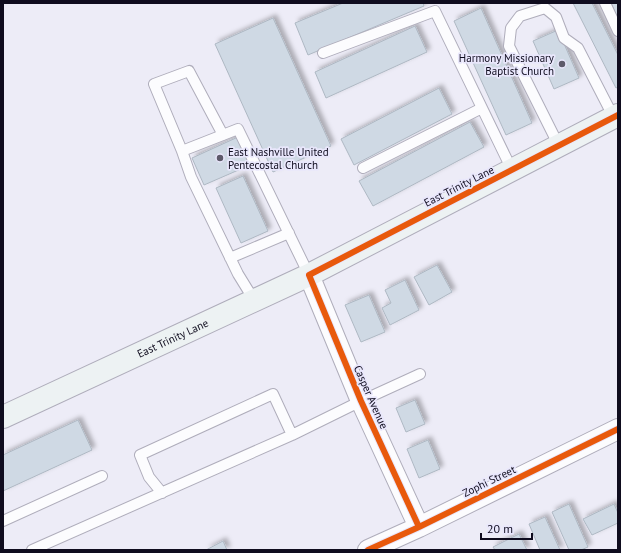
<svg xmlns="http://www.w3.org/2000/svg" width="621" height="553" font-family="'PT Sans',sans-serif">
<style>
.building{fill:#cfd9e4;stroke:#aeb8c3;filter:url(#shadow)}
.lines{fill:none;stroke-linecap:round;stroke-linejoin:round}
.service-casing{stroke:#afadbb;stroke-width:12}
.minor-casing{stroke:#afadbb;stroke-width:22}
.secondary-casing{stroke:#afadbb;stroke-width:24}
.service{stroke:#fcfcfe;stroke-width:10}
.minor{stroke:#fcfcfe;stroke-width:20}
.secondary{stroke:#edf2f3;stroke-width:22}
.cycleway-casing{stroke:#e9e7fc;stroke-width:8}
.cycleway{stroke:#e8590c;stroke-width:6}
.poi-dot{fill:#5d5a6a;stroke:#e9e7fc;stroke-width:1.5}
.labels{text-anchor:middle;stroke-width:3.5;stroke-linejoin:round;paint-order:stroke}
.poi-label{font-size:11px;fill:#0f0c1e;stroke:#e9e7fc;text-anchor:end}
.street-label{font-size:11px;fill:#0f0c1e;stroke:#e9e7fc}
</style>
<defs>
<filter id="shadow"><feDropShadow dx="3.5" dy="-3.5" stdDeviation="2" flood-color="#0004"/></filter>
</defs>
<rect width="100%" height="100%" fill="#edecf7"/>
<path class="building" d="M 343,3 L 423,3 L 424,6 L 308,55 L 295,23 Z
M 573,3 L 592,3 L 618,55 L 618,87 L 616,88 Z
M 611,3 L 618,3 L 618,19 Z
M 481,8 L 532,123 L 506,135 L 454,21 Z
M 273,18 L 331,146 L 273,172 L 215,44 Z
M 415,26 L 427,52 L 326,98 L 315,72 Z
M 558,30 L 579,78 L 554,89 L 533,41 Z
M 439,88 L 452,114 L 354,165 L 341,139 Z
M 470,122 L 484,147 L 373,206 L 359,181 Z
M 238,137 L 250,165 L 204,185 L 192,158 Z
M 243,176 L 268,231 L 241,243 L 216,188 Z
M 437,265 L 452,292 L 429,305 L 414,277 Z
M 405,280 L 419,310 L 390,325 L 382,308 L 391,303 L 385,290 Z
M 369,295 L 385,332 L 361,342 L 345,305 Z
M 415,400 L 425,424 L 406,432 L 396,408 Z
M 78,420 L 92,450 L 3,491 L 3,455 Z
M 428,440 L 440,469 L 419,478 L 407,449 Z
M 569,504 L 588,547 L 581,550 L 569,550 L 552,512 Z
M 614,504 L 618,513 L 618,523 L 592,535 L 583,519 Z
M 545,517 L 560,550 L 540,550 L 529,524 Z
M 519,534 L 527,550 L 495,550 L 493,547 Z
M 223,541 L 227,550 L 206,550 Z"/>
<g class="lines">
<g class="service-casing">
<path id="service" d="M 605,3 L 618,31
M 323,53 L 435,11 L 512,170
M 559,146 L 509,46 L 511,28 L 520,16 L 545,8 L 556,17 L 564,38 L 578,48 L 614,118
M 182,151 L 154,84 L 189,71 L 223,135
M 363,168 L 482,108
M 230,258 L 289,233
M 254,300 L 238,274 L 191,177 L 182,151 L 238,129 L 309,275
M 162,493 L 149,477 L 140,455 L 273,394 L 292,435
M 3,521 L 102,476
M 32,550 L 292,435 L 361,401 L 420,374"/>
</g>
<g class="minor-casing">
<path id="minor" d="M 309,275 L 361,401 L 419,527
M 368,550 L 419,527 L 618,429"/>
</g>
<g class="secondary-casing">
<g id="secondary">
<path id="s1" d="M 3,417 L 309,275 L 618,115"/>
</g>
</g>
<use href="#service" class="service"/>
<use href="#minor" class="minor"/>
<use href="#secondary" class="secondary"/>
<g class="cycleway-casing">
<path id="cycleway" d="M 419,527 L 361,401 L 309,275 L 618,115
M 368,550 L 419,527 L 618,429"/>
</g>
<use href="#cycleway" class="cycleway"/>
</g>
<g class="poi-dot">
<circle cx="562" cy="64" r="4"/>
<circle cx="220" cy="158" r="4"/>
</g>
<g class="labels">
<g class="poi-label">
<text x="554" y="62">Harmony Missionary<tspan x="554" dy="13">Baptist Church</tspan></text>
<text x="228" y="156" text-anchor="start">East Nashville United<tspan x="228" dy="13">Pentecostal Church</tspan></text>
</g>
<g class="street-label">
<text transform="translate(459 186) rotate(-27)" y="4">East Trinity Lane</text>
<text dy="4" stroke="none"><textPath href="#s1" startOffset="187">East Trinity Lane</textPath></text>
<text transform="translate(371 397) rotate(66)" y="4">Casper Avenue</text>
<text transform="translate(489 481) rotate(-26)" y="4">Zophi Street</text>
</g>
</g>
<rect width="621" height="553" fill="none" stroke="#0f0c1e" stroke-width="8"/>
<path d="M481 533v6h51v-6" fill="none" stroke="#0f0c1e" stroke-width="2"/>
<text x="487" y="533" font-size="12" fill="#0f0c1e" stroke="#e9e7fc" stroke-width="3" paint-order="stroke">20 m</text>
</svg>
